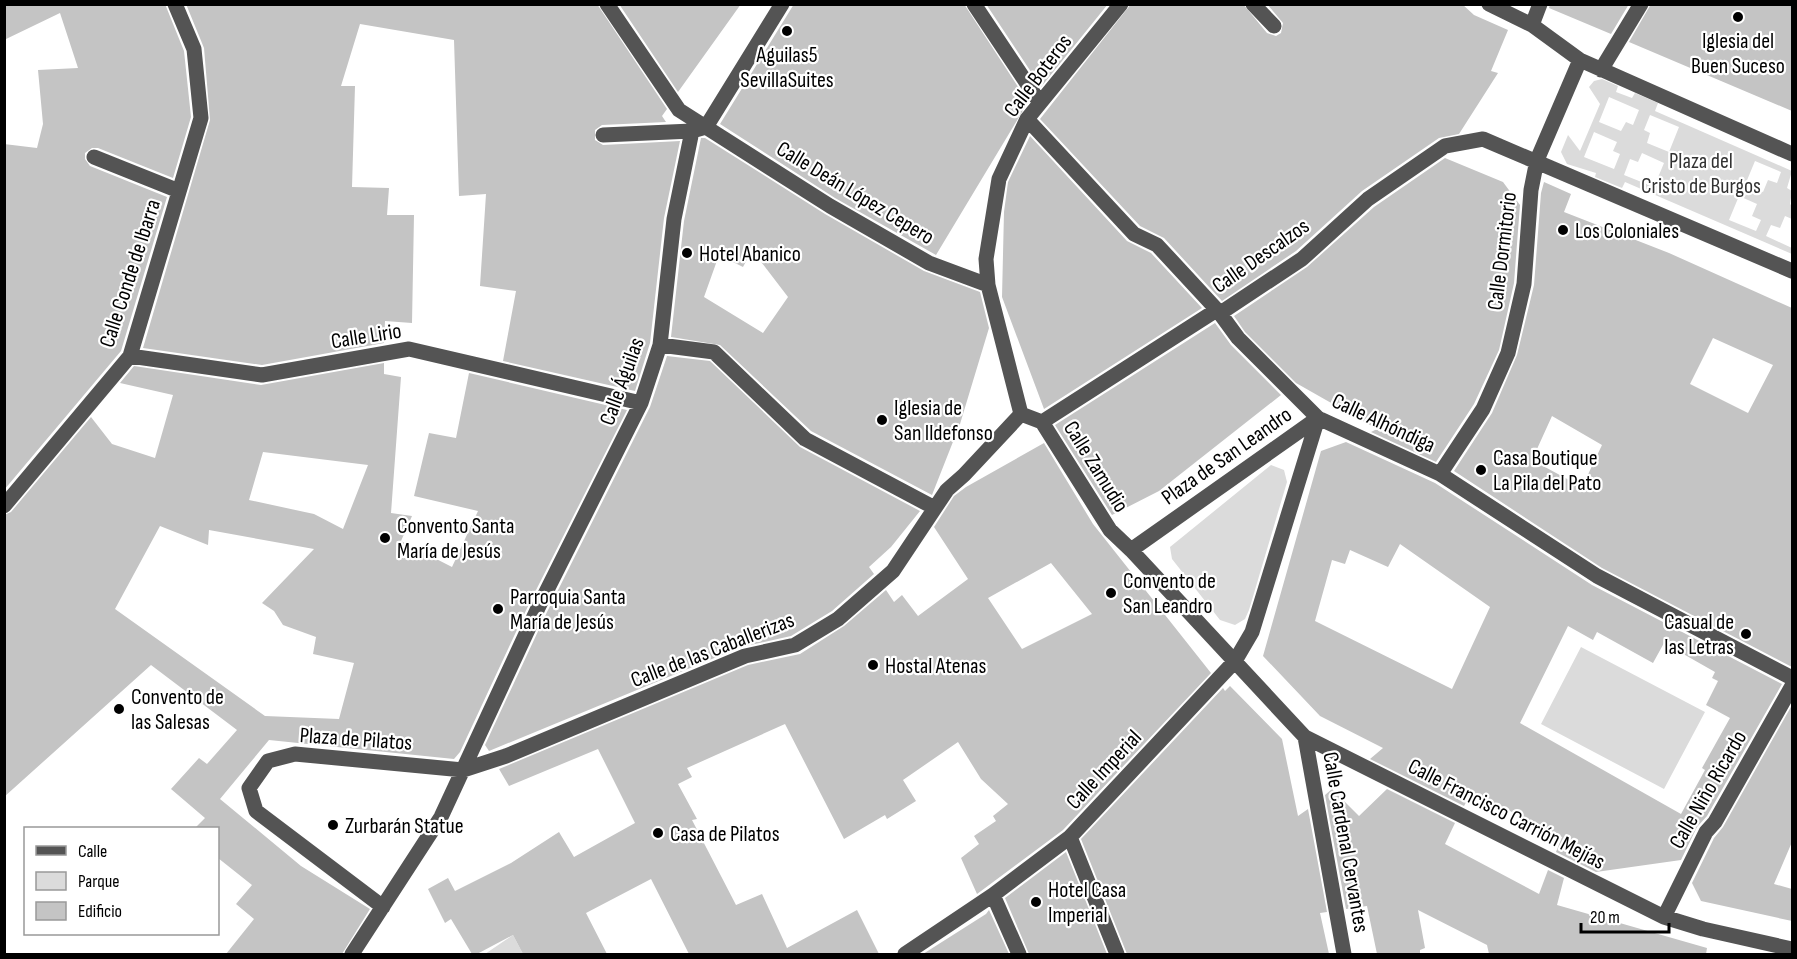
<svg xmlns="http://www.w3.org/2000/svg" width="1797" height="959" font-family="'Sofia Sans Condensed',sans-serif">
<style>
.green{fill:#dbdbdb;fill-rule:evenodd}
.building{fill:#c4c4c4;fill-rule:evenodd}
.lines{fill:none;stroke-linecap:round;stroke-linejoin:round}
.minor{stroke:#545454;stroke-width:15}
.poi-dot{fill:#000;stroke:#fff;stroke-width:2}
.labels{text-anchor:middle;stroke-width:4.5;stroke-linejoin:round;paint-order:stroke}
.poi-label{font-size:22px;fill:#000;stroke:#fff;text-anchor:start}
.street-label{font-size:22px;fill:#000;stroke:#fff}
.park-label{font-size:22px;fill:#323232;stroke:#fff}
</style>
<rect width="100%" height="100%" fill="#fff"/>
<path class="green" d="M 1602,79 L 1618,86 L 1616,92 L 1632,98 L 1635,93 L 1658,103 L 1655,111 L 1792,171 L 1787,188 L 1792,191 L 1790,204 L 1792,206 L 1792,219 L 1785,216 L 1780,228 L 1771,225 L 1766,236 L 1792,248 L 1792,254 L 1625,182 L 1622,188 L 1595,177 L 1596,173 L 1567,164 L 1561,152 L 1568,135 L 1580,151 L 1600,104 L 1589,87 L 1594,81 ZM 1609,97 L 1639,110 L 1633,125 L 1626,122 L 1621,131 L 1599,122 ZM 1650,115 L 1679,127 L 1669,152 L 1647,143 L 1650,133 L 1644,130 ZM 1594,132 L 1617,142 L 1613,151 L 1620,154 L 1614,169 L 1584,157 ZM 1642,153 L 1664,163 L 1654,187 L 1624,175 L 1630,159 L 1638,162 ZM 1755,161 L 1781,172 L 1777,183 L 1768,180 L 1763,192 L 1745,185 ZM 1739,196 L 1757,204 L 1752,216 L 1761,220 L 1756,231 L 1729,220 Z
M 1271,465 L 1284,470 L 1287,482 L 1249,610 L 1245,619 L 1235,625 L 1220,620 L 1172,559 L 1170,547 Z
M 1581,647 L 1705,712 L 1664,789 L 1541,724 Z
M 513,935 L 523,954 L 485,954 Z"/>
<path class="building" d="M 4,4 L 165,4 L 184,51 L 191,117 L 173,178 L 98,148 L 92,148 L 85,153 L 85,159 L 90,166 L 167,197 L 121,351 L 4,490 L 4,144 L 37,148 L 43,124 L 38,70 L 78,68 L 60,13 L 4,40 Z
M 186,4 L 597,4 L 667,109 L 662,116 L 666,122 L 602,125 L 595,130 L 595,140 L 603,145 L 680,141 L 664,218 L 650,343 L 635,391 L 503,361 L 516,291 L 480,286 L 486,194 L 459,196 L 454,40 L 360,24 L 341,86 L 355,86 L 352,187 L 389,188 L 387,215 L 414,215 L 412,323 L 385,321 L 384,343 L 262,365 L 143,348 L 210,120 L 204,48 Z
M 619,4 L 741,4 L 678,92 Z
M 794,4 L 964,4 L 1028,102 L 936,255 L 835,198 L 720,124 Z
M 986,4 L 1108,4 L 1041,87 Z
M 1131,4 L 1243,4 L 1267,33 L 1276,36 L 1281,33 L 1283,23 L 1267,4 L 1462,4 L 1474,15 L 1508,30 L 1491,71 L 1498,73 L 1459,134 L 1439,138 L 1362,191 L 1296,251 L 1222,301 L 1164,238 L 1140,226 L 1040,119 Z
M 1550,4 L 1629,4 L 1611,34 L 1549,8 Z
M 1651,4 L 1792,4 L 1792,111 L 1629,42 Z
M 1030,136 L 1127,241 L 1151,253 L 1202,308 L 1044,409 L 1002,297 L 1004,212 L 1008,182 Z
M 701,138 L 705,138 L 825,214 L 924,271 L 980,292 L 989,328 L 960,424 L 932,495 L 811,431 L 720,345 L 671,337 L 684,221 ZM 752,250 L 788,297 L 763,333 L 704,297 L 719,255 L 743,267 Z
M 1445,158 L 1503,182 L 1520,205 L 1514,283 L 1499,350 L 1474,404 L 1436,462 L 1371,432 L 1377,429 L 1296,383 L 1245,332 L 1234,316 L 1307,267 L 1374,207 Z
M 1544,182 L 1571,194 L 1564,212 L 1669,253 L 1792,308 L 1792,667 L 1602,568 L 1454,471 L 1492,413 L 1517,355 L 1534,285 L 1541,193 ZM 1713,338 L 1773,365 L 1748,413 L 1690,384 ZM 1552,416 L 1602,445 L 1582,487 L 1532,460 Z
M 1215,323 L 1231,345 L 1281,395 L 1159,491 L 1112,515 L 1055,425 Z
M 667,356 L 710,361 L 800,447 L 920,511 L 891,547 L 869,567 L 874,574 L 832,611 L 791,636 L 741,647 L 489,751 L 485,745 L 547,612 L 650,407 Z
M 384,363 L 384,374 L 401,377 L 391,513 L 412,516 L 401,541 L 452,567 L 478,511 L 414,496 L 429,433 L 456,438 L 469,373 L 627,410 L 529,604 L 460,752 L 454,759 L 269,740 L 220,799 L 301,866 L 370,909 L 342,954 L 226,954 L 254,919 L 236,904 L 252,885 L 218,858 L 218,828 L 195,828 L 205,818 L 171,789 L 199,758 L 207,764 L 237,730 L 151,665 L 4,797 L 4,515 L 11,512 L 91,417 L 112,444 L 155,458 L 173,395 L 120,383 L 134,366 L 261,385 ZM 263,452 L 368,465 L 343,529 L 314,514 L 249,500 ZM 160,526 L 208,545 L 209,530 L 314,549 L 262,603 L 274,611 L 283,625 L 316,637 L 313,654 L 354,663 L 339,719 L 265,716 L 115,609 Z
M 1346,442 L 1435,483 L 1592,585 L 1782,684 L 1707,816 L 1697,827 L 1681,860 L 1596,872 L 1556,852 L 1562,837 L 1472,792 L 1464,806 L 1370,759 L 1383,748 L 1320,716 L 1263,656 L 1321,451 ZM 1400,544 L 1490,607 L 1452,689 L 1315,621 L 1332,560 L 1345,564 L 1350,550 L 1388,567 ZM 1568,626 L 1593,640 L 1597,632 L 1653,663 L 1664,643 L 1715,672 L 1712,678 L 1718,681 L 1706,705 L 1730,718 L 1702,768 L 1705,770 L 1681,814 L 1520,723 Z
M 1044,443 L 1093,524 L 1211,673 L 1063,830 L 977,894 L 961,858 L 979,844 L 974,836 L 996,821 L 993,816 L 1008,804 L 981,779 L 958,742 L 903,780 L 916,801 L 887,819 L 885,815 L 844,839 L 785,724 L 687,768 L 692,777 L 678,784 L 697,819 L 692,820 L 736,905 L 762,894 L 787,948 L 857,910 L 879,954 L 689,954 L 651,879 L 586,913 L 607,954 L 523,954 L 513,935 L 477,954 L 472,954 L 451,919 L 445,923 L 428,889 L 448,878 L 455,891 L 511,863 L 559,832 L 574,857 L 635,823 L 598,749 L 509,786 L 499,769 L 748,665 L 800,654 L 844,626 L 886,590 L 894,602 L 902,595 L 918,616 L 968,579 L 934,527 L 954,496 L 966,487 ZM 1051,563 L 1092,614 L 1022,649 L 988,598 Z
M 1230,686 L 1282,739 L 1298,816 L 1308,809 L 1327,912 L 1320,913 L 1329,954 L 1127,954 L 1081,839 L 1223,688 L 1225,691 Z
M 1792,705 L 1792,842 L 1774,884 L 1792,889 L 1792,921 L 1701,901 L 1692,883 L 1714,838 L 1723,827 Z
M 1332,789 L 1359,816 L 1387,789 L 1455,823 L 1445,844 L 1539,894 L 1548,870 L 1564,878 L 1557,905 L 1707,948 L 1706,954 L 1489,954 L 1487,945 L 1418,910 L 1425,948 L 1420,950 L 1420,954 L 1377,954 L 1367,906 L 1346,909 L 1325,795 Z
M 1066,852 L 1107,954 L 1029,954 L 1005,898 Z
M 989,910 L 1009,954 L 923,954 L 986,914 Z"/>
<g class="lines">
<path class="minor" d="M 607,4 L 679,110 L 830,206 L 929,263 L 988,285
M 974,4 L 1040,103
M 1253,4 L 1274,26
M 1489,4 L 1532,25 L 1580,60
M 1532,25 L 1540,4
M 1601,70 L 1641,4
M 1027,119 L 1134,234 L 1157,245 L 1219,312 L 1238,338 L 1318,418 L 1440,474 L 1597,576 L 1792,678
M 603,135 L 692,131
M 94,157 L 179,191
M 660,345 L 714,352 L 805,439 L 935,508
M 130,356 L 262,375 L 409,349 L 641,403
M 1021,414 L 988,285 L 986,259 L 999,179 L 1027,119 L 1121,4
M 1021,414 L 1042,422 L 1110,530 L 1131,550
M 1318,418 L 1131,550 L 1305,737 L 1664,917 L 1703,929 L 1792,949
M 1042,422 L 1212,313 L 1225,310 L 1302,259 L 1368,199 L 1445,146 L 1483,139 L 1792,271
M 1440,474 L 1483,409 L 1508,353 L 1524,284 L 1531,190 L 1537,160 L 1580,60 L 1792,154
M 4,506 L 130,356 L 201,118 L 194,49 L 175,4
M 1305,737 L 1344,954
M 1070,837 L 1117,954
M 993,895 L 1019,954
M 383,907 L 256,811 L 249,788 L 268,761 L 295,754 L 463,770 L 506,756 L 745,656 L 795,645 L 838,619 L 893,571 L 947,490 L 964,475 L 1021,414
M 1664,917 L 1706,832 L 1715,822 L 1792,686
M 352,954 L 441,817 L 538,608 L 641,403 L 660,345 L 674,219 L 692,131 L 706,127 L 782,4
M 905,954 L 993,895 L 1070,837 L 1235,661 L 1252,632 L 1318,418"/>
</g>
<g class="poi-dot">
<circle cx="1738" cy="17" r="6"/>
<circle cx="787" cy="31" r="6"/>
<circle cx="1563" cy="230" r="6"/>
<circle cx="687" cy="253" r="6"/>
<circle cx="882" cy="420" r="6"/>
<circle cx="1481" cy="470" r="6"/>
<circle cx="385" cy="538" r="6"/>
<circle cx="1111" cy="593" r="6"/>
<circle cx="498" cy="609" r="6"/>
<circle cx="1746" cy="634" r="6"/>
<circle cx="873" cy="665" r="6"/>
<circle cx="119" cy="709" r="6"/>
<circle cx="333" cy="825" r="6"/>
<circle cx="658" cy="833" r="6"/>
<circle cx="1036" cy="902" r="6"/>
</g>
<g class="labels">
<g class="poi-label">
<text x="1738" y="48" text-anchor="middle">Iglesia del<tspan x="1738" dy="25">Buen Suceso</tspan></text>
<text x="787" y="62" text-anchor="middle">Aguilas5<tspan x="787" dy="25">SevillaSuites</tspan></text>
<text x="1575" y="238">Los Coloniales</text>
<text x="699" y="261">Hotel Abanico</text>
<text x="894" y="415">Iglesia de<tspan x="894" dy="25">San Ildefonso</tspan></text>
<text x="1493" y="465">Casa Boutique<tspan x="1493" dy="25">La Pila del Pato</tspan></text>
<text x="397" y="533">Convento Santa<tspan x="397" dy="25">María de Jesús</tspan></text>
<text x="1123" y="588">Convento de<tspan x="1123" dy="25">San Leandro</tspan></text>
<text x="510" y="604">Parroquia Santa<tspan x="510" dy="25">María de Jesús</tspan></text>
<text x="1734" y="629" text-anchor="end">Casual de<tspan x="1734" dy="25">las Letras</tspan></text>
<text x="885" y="673">Hostal Atenas</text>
<text x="131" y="704">Convento de<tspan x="131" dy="25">las Salesas</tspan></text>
<text x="345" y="833">Zurbarán Statue</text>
<text x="670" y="841">Casa de Pilatos</text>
<text x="1048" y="897">Hotel Casa<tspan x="1048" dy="25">Imperial</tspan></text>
</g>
<g class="street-label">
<text transform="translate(1037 75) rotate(-53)" y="8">Calle Boteros</text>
<text transform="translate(856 192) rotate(31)" y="8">Calle Deán López Cepero</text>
<text transform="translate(1501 251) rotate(-83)" y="8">Calle Dormitorio</text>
<text transform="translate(1260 255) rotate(-35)" y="8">Calle Descalzos</text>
<text transform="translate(129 273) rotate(-72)" y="8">Calle Conde de Ibarra</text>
<text transform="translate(366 335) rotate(-9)" y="8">Calle Lirio</text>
<text transform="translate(621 381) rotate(-70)" y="8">Calle Águilas</text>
<text transform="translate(1384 422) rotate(25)" y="8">Calle Alhóndiga</text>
<text transform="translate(1226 455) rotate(-35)" y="8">Plaza de San Leandro</text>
<text transform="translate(1097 466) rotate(58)" y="8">Calle Zamudio</text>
<text transform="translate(712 649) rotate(-21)" y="8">Calle de las Caballerizas</text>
<text transform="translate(356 738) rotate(4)" y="8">Plaza de Pilatos</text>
<text transform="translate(1103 769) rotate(-47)" y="8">Calle Imperial</text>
<text transform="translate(1707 789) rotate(-60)" y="8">Calle Niño Ricardo</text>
<text transform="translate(1507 813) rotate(27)" y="8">Calle Francisco Carrión Mejías</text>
<text transform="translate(1347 842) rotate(80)" y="8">Calle Cardenal Cervantes</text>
</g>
<g class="park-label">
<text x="1701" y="168">Plaza del<tspan x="1701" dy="25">Cristo de Burgos</tspan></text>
</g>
</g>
<rect width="1797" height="959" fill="none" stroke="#000000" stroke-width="12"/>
<rect x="24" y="827" width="195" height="108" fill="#ffffff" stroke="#999999" stroke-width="1.5"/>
<rect x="36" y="846" width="30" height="9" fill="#545454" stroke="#999999" stroke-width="1.5"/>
<text x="78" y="857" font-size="18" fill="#000000">Calle</text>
<rect x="36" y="872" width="30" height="18" fill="#dbdbdb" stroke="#999999" stroke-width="1.5"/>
<text x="78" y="887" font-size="18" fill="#000000">Parque</text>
<rect x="36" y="902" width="30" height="18" fill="#c4c4c4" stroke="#999999" stroke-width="1.5"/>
<text x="78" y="917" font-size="18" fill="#000000">Edificio</text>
<path d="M1581 923v9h88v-9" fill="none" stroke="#000000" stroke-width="3"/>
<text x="1590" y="923" font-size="18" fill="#000000" stroke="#ffffff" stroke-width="4.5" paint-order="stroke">20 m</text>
</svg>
